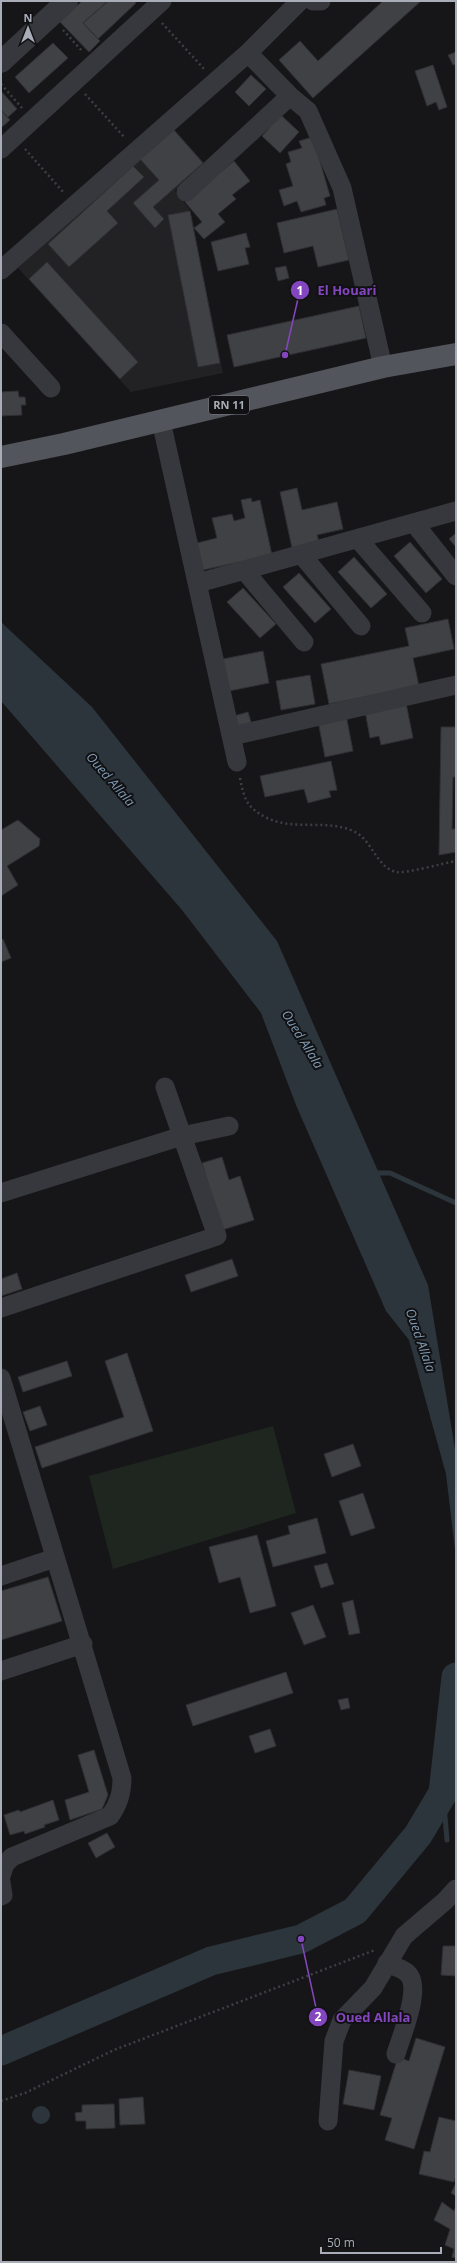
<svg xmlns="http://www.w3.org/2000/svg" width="457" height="2263" font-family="'Open Sans',sans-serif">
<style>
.built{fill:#222225}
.green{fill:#1e261f}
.water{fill:#2c353c}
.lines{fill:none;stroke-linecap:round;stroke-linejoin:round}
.stream{stroke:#2c353c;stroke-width:5}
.river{stroke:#2c353c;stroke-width:29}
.building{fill:#404145;stroke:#303034}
.path{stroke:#3d3f44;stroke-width:2.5;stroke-dasharray:2 3;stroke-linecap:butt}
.minor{stroke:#37383d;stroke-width:19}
.tertiary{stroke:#37383d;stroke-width:22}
.primary{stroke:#53555c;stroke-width:22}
.labels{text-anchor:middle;stroke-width:4;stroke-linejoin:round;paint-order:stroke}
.shield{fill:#111113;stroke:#7b7e86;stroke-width:1}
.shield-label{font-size:11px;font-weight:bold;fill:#a8adb8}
.water-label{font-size:13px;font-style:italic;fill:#7f9bb3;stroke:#111113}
.leader{fill:none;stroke:#8446be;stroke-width:1.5}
.callout-dot{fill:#8446be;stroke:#111113;stroke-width:1.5}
.mark-label{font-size:12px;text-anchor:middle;font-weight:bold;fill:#fff}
.callout-label{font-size:13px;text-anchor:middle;font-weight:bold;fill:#8446be;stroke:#111113;stroke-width:4;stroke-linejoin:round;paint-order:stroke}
</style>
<rect width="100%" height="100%" fill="#161618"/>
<path class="built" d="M 173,128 L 204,163 L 175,191 L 190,210 L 223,373 L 131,392 L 18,268 Z"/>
<path class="green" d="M 273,1426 L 296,1513 L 113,1569 L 89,1476 Z"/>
<path class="water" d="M 1,622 L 92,707 L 277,941 L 428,1285 L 456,1455 L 456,1558 L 446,1474 L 409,1340 L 386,1311 L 296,1105 L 261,1013 L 182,910 L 1,701 Z
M32 2115a9 9 0 1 1 18 0a9 9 0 1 1-18 0Z"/>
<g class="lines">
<path class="stream" d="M 374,1173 L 390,1173 L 456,1203
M 443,1793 L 447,1840"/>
<path class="river" d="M 1,2051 L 211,1961 L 301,1939 L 355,1911 L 418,1835 L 443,1793 L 456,1677"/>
</g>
<path class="building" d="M 82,1 L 108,1 L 83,23 L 100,41 L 89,52 L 60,22 Z
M 108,1 L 134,1 L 136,3 L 98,39 L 83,23 Z
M 383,1 L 421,1 L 313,98 L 279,60 L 300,41 L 318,61 Z
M 53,43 L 68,58 L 29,93 L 15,77 Z
M 456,52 L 456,64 L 453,65 L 448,55 Z
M 433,65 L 447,107 L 439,110 L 436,102 L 427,106 L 415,71 Z
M 251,75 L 266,89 L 249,106 L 235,92 Z
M 1,91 L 17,109 L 8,117 L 1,110 Z
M 1,110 L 10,120 L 1,128 Z
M 281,115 L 299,132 L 280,153 L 262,136 Z
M 173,129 L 203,163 L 153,207 L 164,219 L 155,228 L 133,203 L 159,180 L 140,159 Z
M 313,137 L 330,196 L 324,198 L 326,205 L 301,212 L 297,201 L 284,206 L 279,190 L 293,186 L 286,164 L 291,162 L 288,152 L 302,148 L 299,141 Z
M 234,161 L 250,181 L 232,195 L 236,199 L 218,214 L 225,222 L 204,239 L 194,228 L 202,222 L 185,202 Z
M 133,166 L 144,177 L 107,211 L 118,223 L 69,267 L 48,244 Z
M 337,209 L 349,260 L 318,267 L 313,246 L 284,253 L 277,223 Z
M 190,211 L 220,363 L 198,367 L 168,215 Z
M 246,233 L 250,247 L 245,248 L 249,264 L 218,271 L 211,242 Z
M 47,262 L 138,362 L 120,379 L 29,279 Z
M 286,266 L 289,278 L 278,281 L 275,268 Z
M 359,306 L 366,338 L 234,367 L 227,335 Z
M 18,391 L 19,397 L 25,397 L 26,405 L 21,405 L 22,415 L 1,416 L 1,392 Z
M 297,488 L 302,510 L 337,502 L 343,529 L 317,535 L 319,542 L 292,548 L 280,492 Z
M 251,498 L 252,502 L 260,500 L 272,555 L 203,570 L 197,543 L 217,538 L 212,518 L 232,514 L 234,521 L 245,518 L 241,500 Z
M 456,533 L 456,547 L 449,539 Z
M 410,542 L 442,579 L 426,593 L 394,556 Z
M 354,557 L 387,594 L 371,608 L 338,572 Z
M 299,573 L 331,609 L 315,623 L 283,587 Z
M 243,588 L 276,624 L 260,638 L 227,602 Z
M 448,619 L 454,649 L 413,658 L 419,686 L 329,704 L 321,664 L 409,646 L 405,628 Z
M 263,651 L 269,683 L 229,691 L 223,659 Z
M 310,675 L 315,704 L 281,710 L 276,681 Z
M 406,703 L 413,738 L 381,745 L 379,736 L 370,738 L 365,711 Z
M 248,712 L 252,725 L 238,729 L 234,716 Z
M 346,715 L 353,751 L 325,757 L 318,721 Z
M 441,727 L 456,727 L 456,777 L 453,777 L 452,829 L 456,829 L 456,852 L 439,855 Z
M 331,761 L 337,790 L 329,791 L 331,797 L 308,803 L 304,789 L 265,797 L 260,776 Z
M 18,820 L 40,839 L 39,846 L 7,866 L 18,885 L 1,896 L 1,830 Z
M 3,939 L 11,958 L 1,962 L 1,940 Z
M 222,1157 L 229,1180 L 240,1176 L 254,1220 L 222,1230 L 202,1163 Z
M 232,1259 L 238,1276 L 191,1292 L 185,1275 Z
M 17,1273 L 22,1289 L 1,1296 L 1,1279 Z
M 127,1353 L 153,1431 L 42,1468 L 35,1447 L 124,1417 L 105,1361 Z
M 67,1361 L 72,1376 L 23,1392 L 18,1377 Z
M 40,1406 L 47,1425 L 30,1431 L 23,1412 Z
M 353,1444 L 361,1466 L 332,1477 L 324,1454 Z
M 363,1493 L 375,1528 L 351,1536 L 339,1501 Z
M 317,1518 L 326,1553 L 273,1567 L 266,1541 L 290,1534 L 288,1526 Z
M 257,1535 L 276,1606 L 250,1613 L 240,1577 L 219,1583 L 209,1547 Z
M 327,1563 L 334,1584 L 321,1588 L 314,1566 Z
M 48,1577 L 62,1621 L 1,1640 L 1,1591 Z
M 353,1600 L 360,1633 L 349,1635 L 342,1603 Z
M 313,1605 L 326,1637 L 304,1645 L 291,1613 Z
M 286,1672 L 293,1693 L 193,1726 L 186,1705 Z
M 348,1698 L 350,1708 L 341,1710 L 338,1700 Z
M 270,1729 L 276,1746 L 255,1753 L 249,1736 Z
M 94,1750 L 108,1795 L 102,1809 L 70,1820 L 65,1800 L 89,1792 L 78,1755 Z
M 53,1800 L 59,1820 L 44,1825 L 45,1827 L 25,1834 L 24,1831 L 10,1835 L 4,1815 L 19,1810 L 20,1812 Z
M 107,1833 L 115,1847 L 96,1858 L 88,1843 Z
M 443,1946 L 456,1946 L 456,1976 L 441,1975 Z
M 416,2038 L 445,2047 L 414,2149 L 385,2140 L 392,2118 L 380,2115 L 398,2057 L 409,2061 Z
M 349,2070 L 381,2076 L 374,2110 L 343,2104 Z
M 143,2097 L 145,2124 L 120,2125 L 119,2099 Z
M 114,2104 L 115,2128 L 86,2129 L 86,2121 L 76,2121 L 75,2113 L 82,2112 L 82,2105 Z
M 439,2117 L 456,2121 L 456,2175 L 454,2182 L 419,2174 L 424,2151 L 430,2152 Z
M 456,2183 L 456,2196 L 451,2193 Z
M 442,2202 L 454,2211 L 456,2206 L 456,2258 L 452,2257 L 454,2249 L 445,2245 L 450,2229 L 434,2220 Z"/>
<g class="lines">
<path class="path" d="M 162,23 L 205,70
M 63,30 L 82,51
M 1,84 L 22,108
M 85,94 L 125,138
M 25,149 L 64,193
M 240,778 C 244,799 247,808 267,818 C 295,831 327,819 353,831 C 372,839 376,867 396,872 C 405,874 444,863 456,861
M 1,2101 L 25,2093 L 114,2050 L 375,1950"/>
<path class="minor" d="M 313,1 L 321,1
M 248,53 L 290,96 L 308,111 L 342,188 L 383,367
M 1,149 L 162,1
M 186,192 L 290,96
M 1,270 L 248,53 L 300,1
M 1,333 L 51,388
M 161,421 L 237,762
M 414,523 L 456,576
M 358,539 L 422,613
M 301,554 L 361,626
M 244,570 L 304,642
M 198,583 L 456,511
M 232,736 L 456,685
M 1,1193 L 182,1136 L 229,1126
M 1,1308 L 217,1236 L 165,1087
M 1,1378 L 122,1778 C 122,1793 119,1804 110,1816 L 12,1857 L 5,1864 L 1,1876
M 1,1576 L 55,1558
M 1,1671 L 83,1644
M 1,1882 L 3,1895 L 1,1896
M 387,1963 C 393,1966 401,1968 406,1972 C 424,1985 401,2036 396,2054
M 328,2121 L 334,2041 L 342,2020 L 373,1988 L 404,1936 L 445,1901 L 456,1889"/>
<path class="tertiary" d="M 1,62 L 67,1"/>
<path class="primary" d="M 1,457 L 64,444 L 383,367 L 456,354"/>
</g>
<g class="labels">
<rect class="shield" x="209" y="396" width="40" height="18" rx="3"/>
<g class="shield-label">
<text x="229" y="409">RN 11</text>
</g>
<g class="water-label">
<text transform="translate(111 779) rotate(49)" y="5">Oued Allala</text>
<text transform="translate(303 1039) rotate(58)" y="5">Oued Allala</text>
<text transform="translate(421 1340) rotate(71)" y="5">Oued Allala</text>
</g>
</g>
<path class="leader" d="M285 355L300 290M301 1939L318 2017"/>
<g class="callout-dot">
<circle cx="285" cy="355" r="4"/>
<circle cx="301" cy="1939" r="4"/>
<circle cx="300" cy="290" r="10"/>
<circle cx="318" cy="2017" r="10"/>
</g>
<g class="mark-label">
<text x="300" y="295">1</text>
<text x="318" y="2021">2</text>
</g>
<g class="callout-label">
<text x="347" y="295">El Houari</text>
<text x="373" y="2022">Oued Allala</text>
</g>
<rect width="457" height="2263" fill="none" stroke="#a8adb8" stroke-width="4"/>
<g transform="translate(28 28)" stroke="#111113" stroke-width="3" paint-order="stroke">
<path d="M0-3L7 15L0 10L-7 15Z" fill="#a8adb8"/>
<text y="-6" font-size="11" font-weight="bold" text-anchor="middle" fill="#a8adb8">N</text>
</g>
<path d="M321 2247v6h120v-6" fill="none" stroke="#a8adb8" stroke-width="2"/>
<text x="327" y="2247" font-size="12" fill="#a8adb8" stroke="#111113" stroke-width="3" paint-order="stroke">50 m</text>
</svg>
